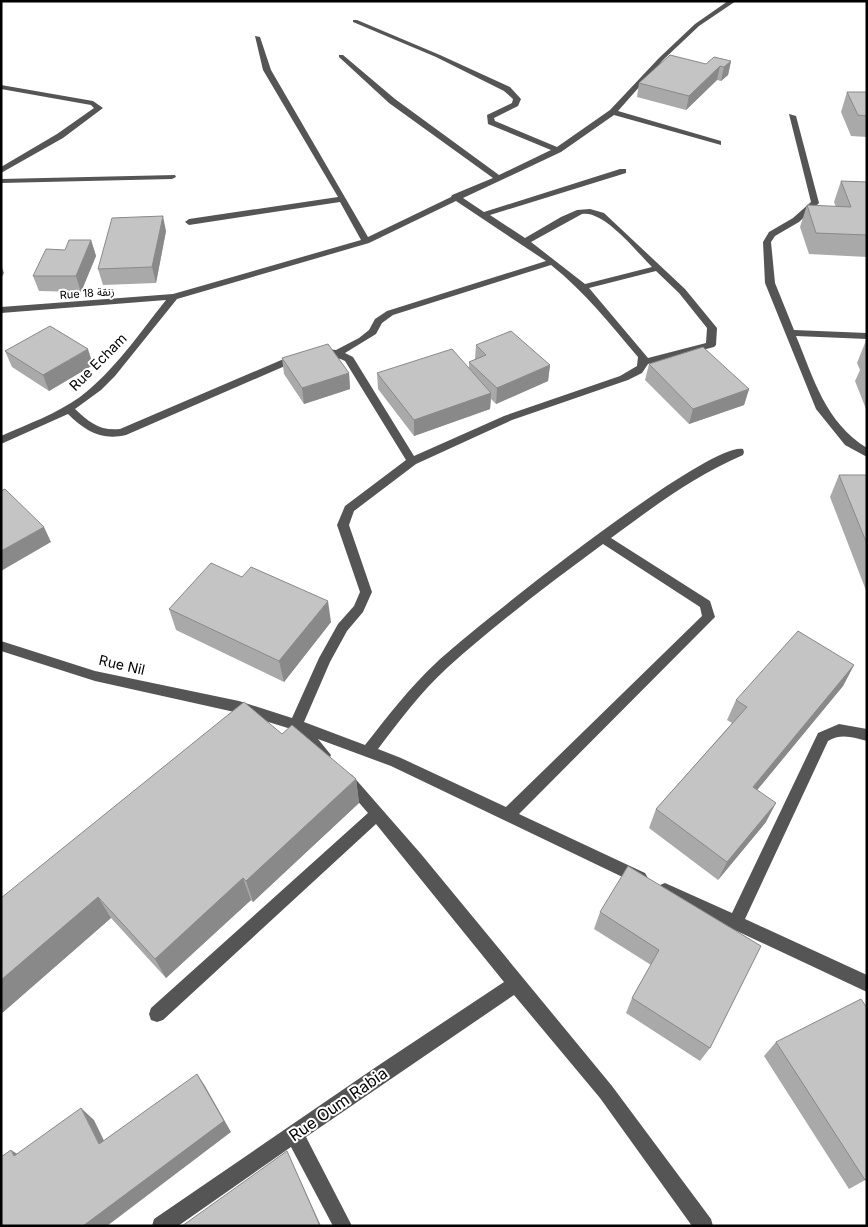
<svg xmlns="http://www.w3.org/2000/svg" width="868" height="1227" font-family="Inter,'Noto Sans Arabic',sans-serif">
<style>
.lines{fill:none;stroke-linecap:round;stroke-linejoin:round}
.minor{fill:#555;fill-rule:evenodd}
.wall{fill:#a9a9a9}
.shaded-wall{fill:#898989}
.building{fill:#c4c4c4;stroke:#898989}
.labels{text-anchor:middle;stroke-width:4;stroke-linejoin:round;paint-order:stroke}
.far-street-label{font-size:11px;fill:#000;stroke:#fff}
.street-label{font-size:14px;fill:#000;stroke:#fff}
.near-street-label{font-size:16px;fill:#000;stroke:#fff}
</style>
<rect width="100%" height="100%" fill="#fff"/>
<g class="lines">
<path class="minor" d="M 728,1 L 736,1 L 699,26 L 663,60 L 618,111 L 721,141 L 721,145 L 614,115 L 561,152 L 463,198 L 484,212 L 620,169 L 626,169 L 626,173 L 490,215 L 525,238 L 561,217 L 577,210 L 590,209 L 604,213 L 685,289 L 717,328 L 716,345 L 714,347 L 648,364 L 642,373 L 628,380 L 512,420 L 416,464 L 354,511 L 349,525 L 372,592 L 363,612 L 347,631 L 330,662 L 304,722 L 365,745 C 388,716 410,687 437,662 C 472,629 709,440 743,449 L 744,452 L 743,455 C 692,477 655,506 611,538 L 710,601 L 715,617 L 519,814 L 645,873 L 648,878 L 645,883 L 640,885 L 635,883 L 391,766 L 318,739 L 331,755 L 329,759 L 324,761 L 319,759 L 291,729 L 239,713 L 95,681 L 1,651 L 1,641 L 95,671 L 239,701 L 292,718 L 319,658 L 338,624 L 354,606 L 360,592 L 337,525 L 345,506 L 406,460 L 345,361 C 336,356 319,355 314,351 L 319,348 L 336,350 L 359,338 L 369,330 L 375,319 L 387,311 L 546,261 L 456,201 L 369,243 L 177,299 L 115,376 L 101,390 L 75,409 C 90,423 100,431 120,429 L 293,355 L 301,355 L 301,359 L 126,435 C 101,441 84,430 68,414 L 1,444 L 1,436 C 28,424 56,414 80,397 C 114,371 139,334 166,300 L 1,313 L 1,307 L 173,294 L 361,240 L 340,202 L 189,225 L 185,222 L 189,219 L 338,197 L 263,70 L 255,36 L 260,37 L 271,70 L 368,237 L 451,197 L 452,195 L 493,178 L 389,103 L 339,57 L 339,55 L 343,55 L 395,99 L 499,175 L 551,150 L 488,124 L 487,115 L 512,103 L 513,99 L 504,91 L 436,57 L 353,22 L 353,20 L 357,20 L 440,55 L 510,87 L 521,99 L 518,106 L 494,118 L 495,121 L 557,147 L 610,110 L 659,58 L 695,24 ZM 582,214 C 604,210 637,252 652,267 L 585,284 L 531,242 ZM 551,265 C 585,292 610,324 638,357 L 637,366 L 620,376 L 504,416 L 414,456 L 353,357 L 345,353 L 376,334 L 382,323 L 393,315 ZM 656,271 L 679,293 L 707,328 L 706,343 L 648,358 L 589,288 ZM 603,544 L 700,607 L 702,616 L 506,807 L 401,758 L 378,749 C 399,721 421,692 447,668 C 496,624 550,583 603,544 Z
M 1,85 L 93,101 L 103,108 L 63,138 L 1,173 L 1,167 L 57,134 L 94,108 L 91,105 L 1,89 Z
M 789,114 L 796,116 L 819,203 L 799,222 L 775,236 L 771,242 L 775,283 L 794,330 L 867,333 L 867,339 L 796,336 C 814,379 825,422 867,448 L 867,457 L 845,445 L 816,409 L 765,283 L 763,242 L 769,232 L 793,218 L 811,202 Z
M 175,175 L 176,177 L 172,179 L 1,183 L 1,179 Z
M 839,724 L 867,729 L 867,741 C 854,737 840,733 828,741 L 745,919 L 867,975 L 867,992 L 660,895 L 657,890 L 660,885 L 665,883 L 732,913 L 818,733 Z
M 347,773 L 352,775 L 421,854 L 612,1086 L 711,1219 L 713,1226 L 692,1226 L 600,1098 L 514,995 L 306,1137 L 352,1226 L 333,1226 L 291,1147 L 178,1226 L 152,1226 L 154,1219 L 376,1067 L 504,982 L 376,824 L 163,1020 L 157,1022 L 151,1020 L 149,1014 L 151,1008 L 368,813 L 342,783 L 340,779 L 342,775 Z"/>
</g>
<path class="wall" d="M 731,61 L 728,75 L 721,81 L 717,80 L 686,110 L 637,97 L 639,83 L 706,64 Z
M 847,92 L 867,92 L 867,137 L 851,136 L 841,112 Z
M 841,181 L 867,182 L 867,257 L 809,254 L 800,227 L 807,205 L 836,207 L 834,202 Z
M 166,231 L 156,283 L 103,285 L 98,269 Z
M 91,240 L 96,256 L 81,292 L 39,291 L 33,276 Z
M 867,338 L 867,409 L 866,409 L 855,381 L 860,370 L 857,363 Z
M 476,345 L 550,365 L 548,381 L 496,404 L 491,399 L 490,409 L 414,436 L 378,389 L 377,373 L 469,367 L 469,362 L 475,359 Z
M 5,351 L 93,365 L 49,391 L 12,367 Z
M 282,358 L 349,373 L 350,389 L 304,404 L 284,374 Z
M 649,364 L 749,389 L 744,405 L 689,424 L 645,380 Z
M 839,475 L 867,475 L 867,593 L 830,497 Z
M 169,609 L 331,622 L 284,682 L 176,630 Z
M 854,665 L 843,686 L 757,790 L 766,822 L 718,880 L 649,828 L 656,809 L 732,723 L 727,720 L 736,700 Z
M 356,779 L 359,803 L 253,902 L 251,900 L 166,978 L 111,918 L 1,1014 L 1,898 Z
M 600,912 L 761,946 L 710,1048 L 700,1061 L 626,1013 L 632,998 L 651,965 L 594,929 Z
M 776,1042 L 867,1179 L 849,1189 L 764,1056 Z"/>
<path class="shaded-wall" d="M 731,61 L 728,75 L 721,81 L 724,67 Z
M 720,66 L 717,80 L 686,110 L 689,96 Z
M 163,216 L 166,231 L 156,283 L 152,267 Z
M 91,240 L 96,256 L 81,292 L 76,276 Z
M 1,265 L 4,273 L 1,279 Z
M 88,349 L 93,365 L 49,391 L 43,375 Z
M 550,365 L 548,381 L 496,404 L 497,388 Z
M 349,373 L 350,389 L 304,404 L 302,388 Z
M 749,389 L 744,405 L 689,424 L 693,409 Z
M 491,393 L 490,409 L 414,436 L 414,420 Z
M 44,527 L 51,542 L 1,571 L 1,551 Z
M 328,601 L 331,622 L 284,682 L 279,661 Z
M 854,665 L 843,686 L 744,806 L 753,787 Z
M 356,779 L 359,803 L 253,902 L 246,881 Z
M 776,803 L 766,822 L 718,880 L 727,862 Z
M 243,878 L 251,900 L 166,978 L 155,959 Z
M 98,897 L 111,918 L 1,1014 L 1,980 Z
M 197,1074 L 205,1086 L 231,1132 L 107,1226 L 83,1226 Z
M 81,1108 L 94,1120 L 111,1155 L 99,1144 Z
M 11,1150 L 27,1160 L 14,1156 Z
M 287,1151 L 293,1164 L 321,1226 L 320,1226 Z"/>
<path class="building" d="M 670,55 L 706,64 L 714,57 L 731,61 L 724,67 L 720,66 L 689,96 L 639,83 Z
M 847,92 L 867,92 L 867,116 L 858,115 Z
M 841,181 L 867,182 L 867,235 L 816,233 L 807,205 L 851,207 Z
M 163,216 L 152,267 L 98,269 L 112,218 Z
M 69,240 L 91,240 L 76,276 L 33,276 L 46,249 L 65,250 Z
M 50,326 L 88,349 L 43,375 L 5,351 Z
M 511,331 L 550,365 L 497,388 L 469,362 L 486,355 L 476,345 Z
M 328,344 L 349,373 L 302,388 L 282,358 Z
M 703,347 L 749,389 L 693,409 L 649,364 Z
M 452,349 L 491,393 L 414,420 L 377,373 Z
M 839,475 L 867,475 L 867,544 Z
M 5,489 L 44,527 L 1,551 L 1,491 Z
M 211,563 L 242,577 L 251,567 L 328,601 L 279,661 L 169,609 Z
M 798,631 L 854,665 L 753,787 L 776,803 L 727,862 L 656,809 L 747,707 L 736,700 Z
M 244,702 L 282,734 L 292,725 L 356,779 L 246,881 L 243,878 L 155,959 L 98,897 L 1,980 L 1,898 Z
M 628,866 L 761,946 L 710,1048 L 632,998 L 659,950 L 600,912 Z
M 861,999 L 867,1008 L 867,1179 L 865,1180 L 776,1042 Z
M 197,1074 L 224,1121 L 83,1226 L 1,1226 L 1,1157 L 11,1150 L 14,1156 L 81,1108 L 99,1144 Z
M 287,1151 L 320,1226 L 182,1226 Z"/>
<g class="labels">
<g class="far-street-label">
<text transform="translate(87 293) rotate(-4)" y="4">Rue 18 زنقة</text>
</g>
<g class="street-label">
<text transform="translate(98 362) rotate(-45)" y="5">Rue Echam</text>
<text transform="translate(122 665) rotate(13)" y="5">Rue Nil</text>
</g>
<g class="near-street-label">
<text transform="translate(338 1104) rotate(-35)" y="6">Rue Oum Rabia</text>
</g>
</g>
<rect width="868" height="1227" fill="none" stroke="#000000" stroke-width="5"/>
</svg>
